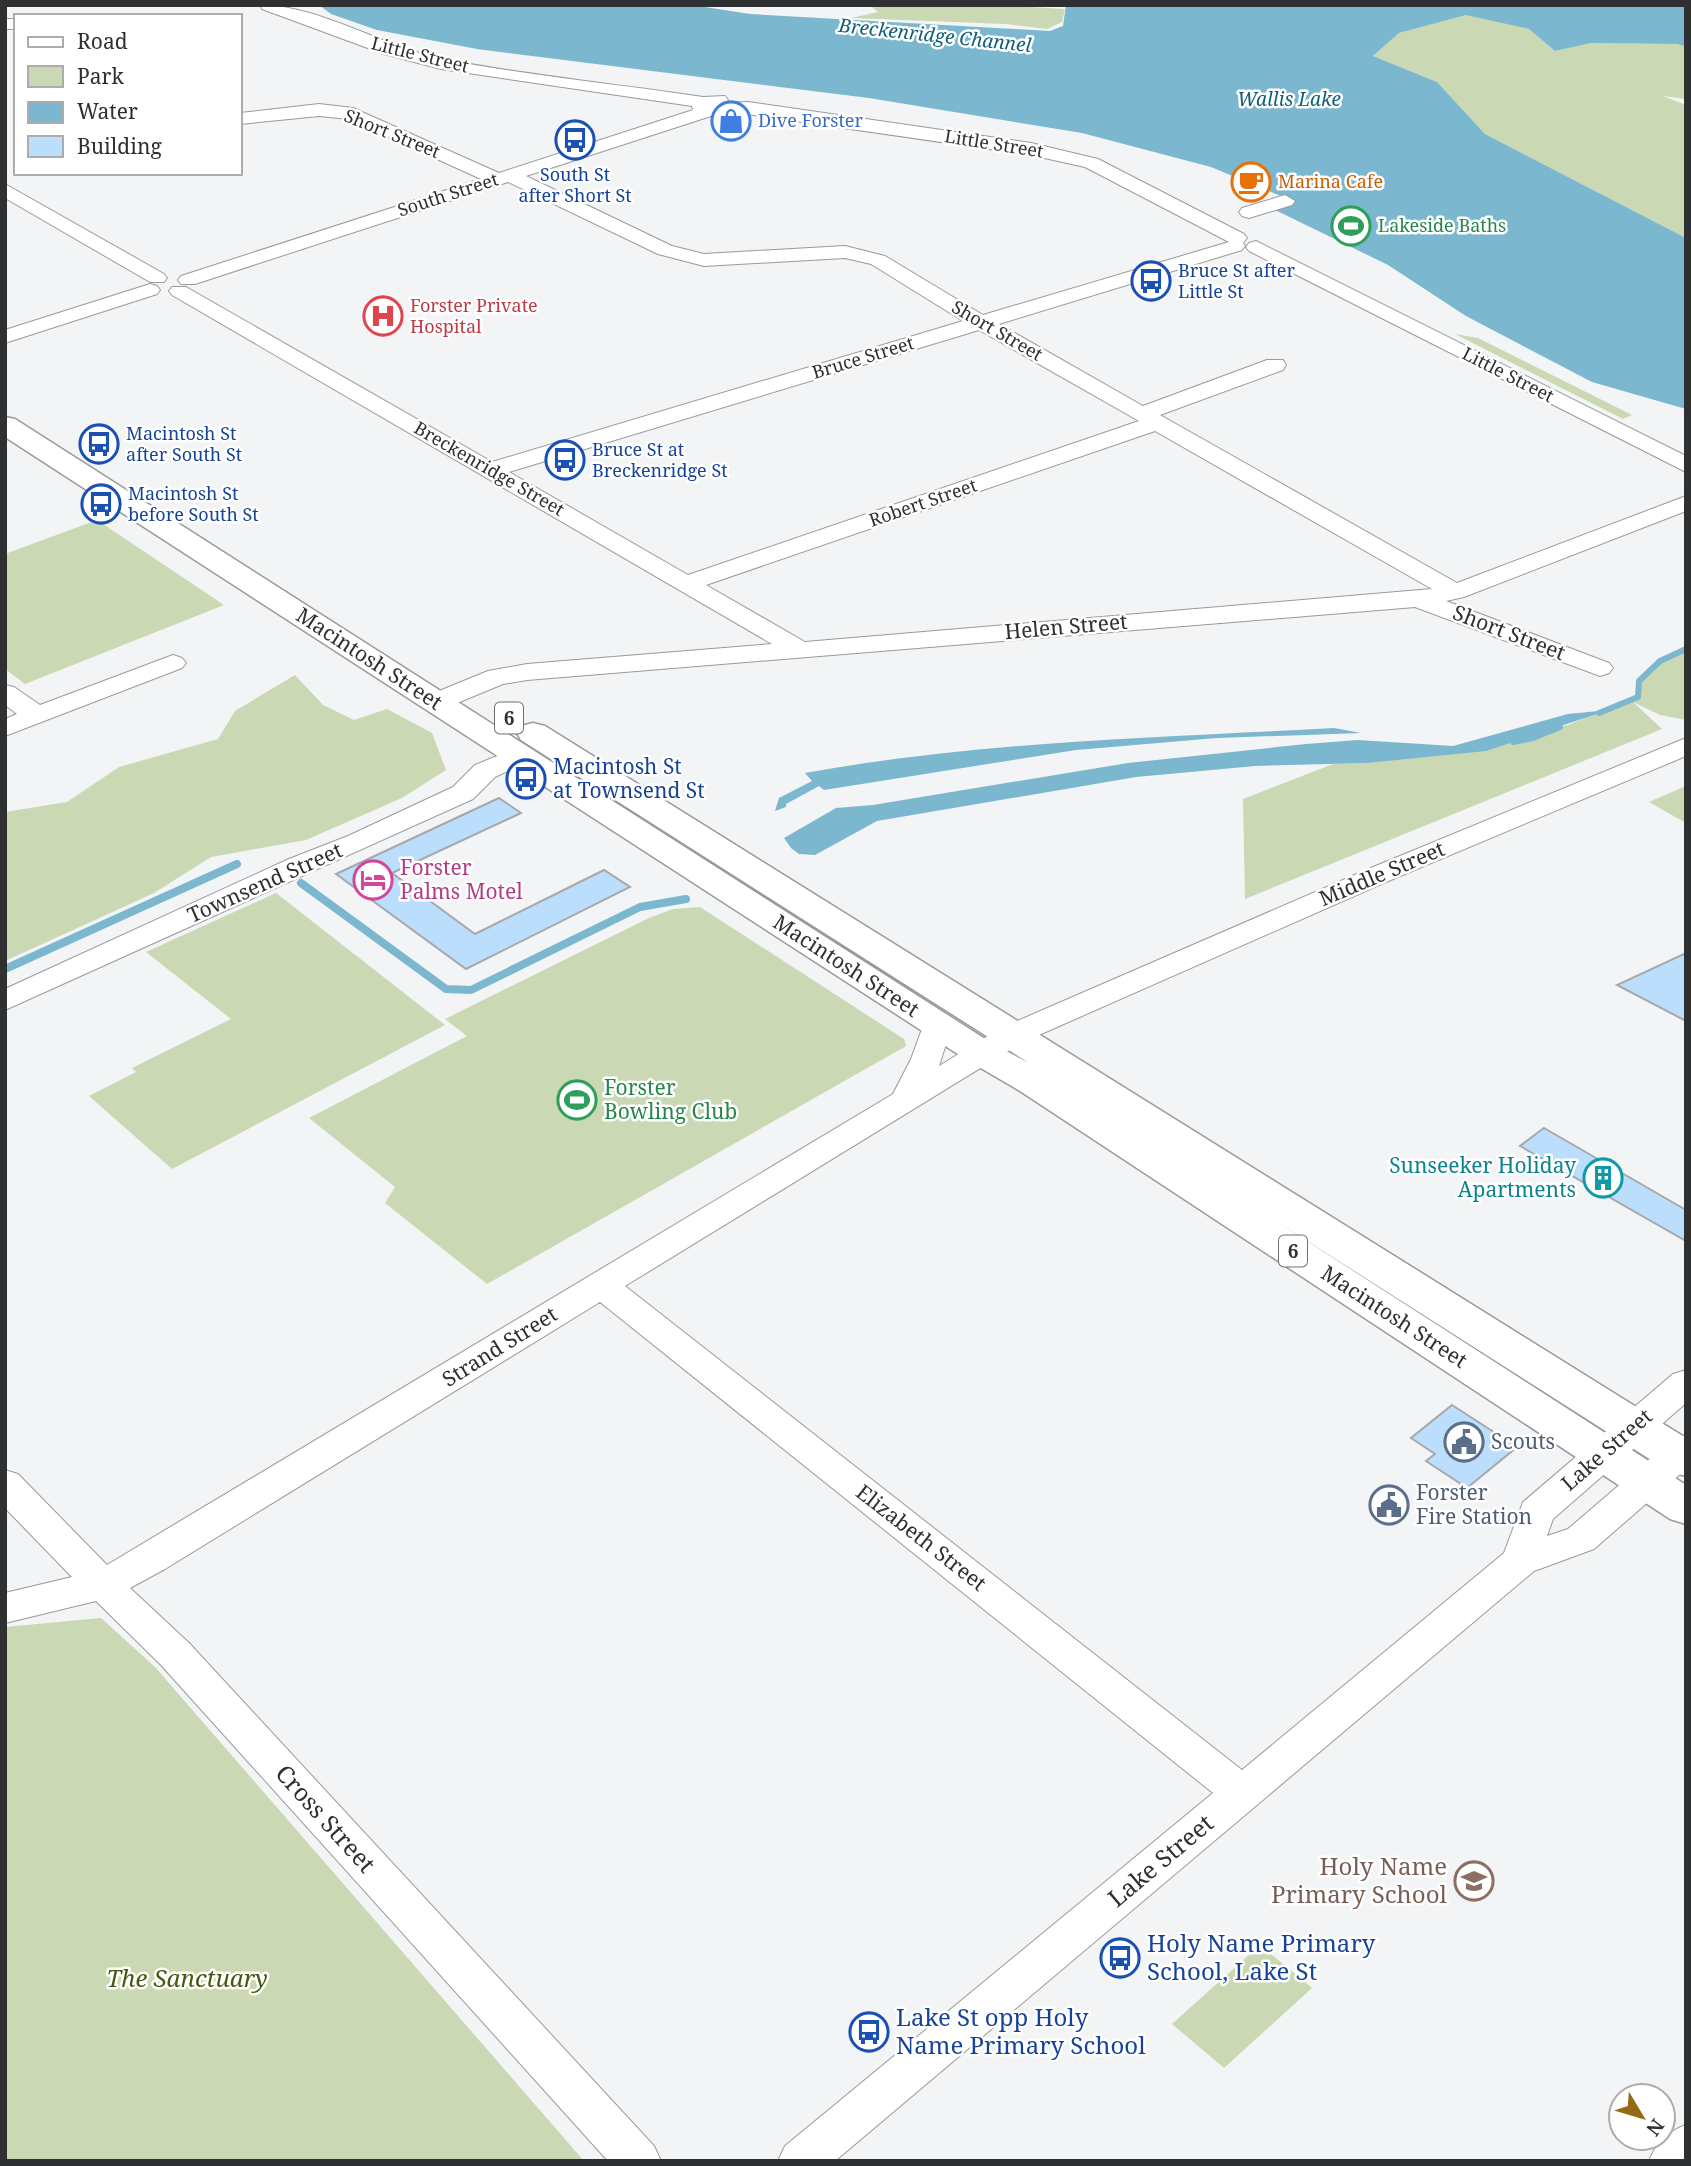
<svg xmlns="http://www.w3.org/2000/svg" width="1691" height="2166" font-family="'Noto Serif',serif">
<style>
.green{fill:#cad8b3}
.water{fill:#7bb7cf}
.lines{fill:none;stroke-linecap:round;stroke-linejoin:round}
.stream-far1{stroke:#7bb7cf;stroke-width:6}
.stream{stroke:#7bb7cf;stroke-width:8}
.building{fill:#bcdefd;stroke:#a6a8aa;stroke-width:2}
.minor-casing{stroke:#989a9b;stroke-width:2}
.major-casing{stroke:#989a9b;stroke-width:3}
.minor{fill:#fff;fill-rule:evenodd}
.major{fill:#fff;fill-rule:evenodd}
.labels{text-anchor:middle;stroke-width:5;stroke-linejoin:round;paint-order:stroke}
.far-street-label{font-size:18px;fill:#2f3031;stroke:#fff}
.far-shop-label{font-size:18px;fill:#366cbe;stroke:#fff;text-anchor:start}
.far-transit-label{font-size:18px;fill:#164399;stroke:#fff;text-anchor:start}
.far-food-label{font-size:18px;fill:#c56008;stroke:#fff;text-anchor:start}
.far-leisure-label{font-size:18px;fill:#27864d;stroke:#fff;text-anchor:start}
.far-health-label{font-size:18px;fill:#be3a42;stroke:#fff;text-anchor:start}
.far-water-label{font-size:19px;font-style:italic;fill:#0f5f77;stroke:#fff}
.shield{fill:#fff;stroke:#6d6e6f;stroke-width:2}
.shield-label{font-size:19px;font-weight:bold;fill:#2f3031}
.street-label{font-size:21px;fill:#2f3031;stroke:#fff}
.transit-label{font-size:21px;fill:#164399;stroke:#fff;text-anchor:start}
.hotel-label{font-size:21px;fill:#b23c85;stroke:#fff;text-anchor:start}
.leisure-label{font-size:21px;fill:#27864d;stroke:#fff;text-anchor:start}
.culture-label{font-size:21px;fill:#0d838f;stroke:#fff;text-anchor:end}
.service-label{font-size:21px;fill:#4e5e75;stroke:#fff;text-anchor:start}
.near-street-label{font-size:24px;fill:#2f3031;stroke:#fff}
.near-education-label{font-size:24px;fill:#785e54;stroke:#fff;text-anchor:end}
.near-transit-label{font-size:24px;fill:#164399;stroke:#fff;text-anchor:start}
.near-park-label{font-size:24px;font-style:italic;fill:#465a0e;stroke:#fff}
</style>
<rect width="100%" height="100%" fill="#f2f4f5"/>
<path class="green" d="M 876,5 L 993,5 L 1065,9 L 1062,22 L 1047,29 L 1006,24 L 851,18 L 878,12 L 871,6 Z
M 1469,14 L 1529,29 L 1555,51 L 1591,43 L 1677,44 L 1686,47 L 1686,99 L 1663,96 L 1686,105 L 1686,238 L 1485,134 L 1437,82 L 1373,56 L 1399,33 Z
M 1455,334 L 1478,338 L 1632,415 L 1623,419 Z
M 97,520 L 224,605 L 25,684 L 5,669 L 5,554 Z
M 1686,649 L 1686,720 L 1660,715 L 1633,702 L 1662,729 L 1245,899 L 1243,799 L 1333,764 L 1367,763 L 1568,725 L 1638,697 C 1641,669 1662,660 1686,649 Z
M 295,675 L 323,705 L 354,720 L 387,709 L 432,733 L 446,770 L 402,798 L 306,840 L 211,857 L 154,893 L 5,961 L 5,812 L 67,802 L 119,767 L 218,739 L 235,711 Z
M 1686,786 L 1686,823 L 1649,802 Z
M 276,893 L 445,1025 L 172,1169 L 89,1096 L 136,1072 L 132,1068 L 231,1019 L 146,952 Z
M 700,907 L 904,1039 L 906,1046 L 487,1284 L 385,1203 L 395,1187 L 309,1118 L 467,1036 L 445,1019 L 649,918 L 673,909 Z
M 101,1618 L 155,1667 L 584,2161 L 5,2161 L 5,1627 Z
M 1260,1945 L 1312,1988 L 1224,2068 L 1172,2024 Z"/>
<path class="water" d="M 319,5 L 692,5 L 750,14 L 1050,31 L 1063,26 L 1066,5 L 1686,5 L 1686,47 L 1677,44 L 1591,43 L 1555,51 L 1529,29 L 1466,15 L 1399,33 L 1373,56 L 1437,82 L 1485,134 L 1686,238 L 1686,409 L 1592,382 L 1466,316 L 1388,265 L 1261,203 L 1281,196 L 1211,167 L 1082,133 L 869,98 L 477,49 L 377,30 L 331,14 Z
M 1609,710 L 1486,751 L 1367,763 L 1255,766 L 1136,777 L 877,821 L 815,855 L 799,854 L 791,848 L 784,838 L 836,808 L 873,805 L 1128,763 L 1306,744 L 1358,740 L 1453,746 L 1568,714 Z
M 1334,728 L 1361,733 L 1217,738 L 1076,750 L 824,790 L 819,786 L 786,804 L 786,807 L 775,811 L 779,798 L 812,781 L 805,773 C 979,741 1157,738 1334,728 Z"/>
<g class="lines">
<path class="stream-far1" d="M 1599,713 L 1638,697 L 1639,681 L 1660,661 L 1686,649
M 1513,742 L 1533,738 L 1560,727"/>
<path class="stream" d="M 301,883 L 446,989 L 471,990 L 640,907 L 686,899
M 5,969 L 237,864"/>
</g>
<path class="building" d="M 499,798 L 521,813 L 392,873 L 475,934 L 604,870 L 630,887 L 466,969 L 336,874 Z
M 1686,953 L 1686,1021 L 1617,985 Z
M 1544,1128 L 1686,1210 L 1686,1241 L 1520,1146 Z
M 1452,1405 L 1517,1447 L 1467,1488 L 1426,1461 L 1435,1454 L 1411,1438 Z"/>
<g class="lines">
<g class="minor-casing">
<path id="minor" d="M 260,5 C 319,5 383,47 443,59 C 529,76 617,84 703,97 L 725,96 L 728,100 L 726,103 L 748,102 L 1031,143 L 1098,159 L 1244,234 L 1247,238 L 1243,243 L 1245,246 L 1242,250 L 999,324 L 1143,406 L 1267,360 L 1283,360 L 1286,365 L 1283,370 L 1160,415 L 1457,583 L 1686,496 L 1686,511 L 1464,597 L 1446,601 L 1609,663 L 1613,668 L 1609,673 L 1600,676 L 1415,607 L 527,680 L 503,684 L 445,708 L 436,710 L 427,708 L 423,702 L 427,696 L 488,671 L 527,664 L 772,644 L 172,295 L 169,291 L 172,287 L 186,287 L 492,462 L 963,321 L 871,264 L 845,258 L 704,266 L 658,254 L 508,182 L 195,284 L 181,284 L 178,280 L 181,276 L 481,179 L 349,119 L 319,116 L 240,124 L 240,113 L 319,104 L 353,108 L 499,173 L 693,110 L 692,106 L 441,69 L 384,54 L 262,9 ZM 733,112 L 1031,155 L 1085,167 L 1229,242 L 983,315 L 885,256 L 845,246 L 704,254 L 672,246 L 526,176 L 711,116 ZM 979,330 L 1139,421 L 688,575 L 509,472 ZM 1155,431 L 1432,589 L 805,642 L 706,585 Z
M 5,19 L 16,19 L 16,29 L 5,29 Z
M 5,184 L 164,274 L 167,278 L 164,282 L 150,282 L 5,198 Z
M 1285,195 L 1295,201 L 1292,205 L 1249,218 L 1242,216 L 1239,212 L 1242,208 Z
M 1256,241 L 1686,456 L 1686,472 L 1249,251 L 1246,247 L 1249,243 Z
M 150,284 L 157,286 L 160,290 L 157,294 L 5,343 L 5,330 Z
M 173,655 L 182,658 L 186,663 L 182,668 L 5,736 L 5,719 L 17,714 L 5,705 L 5,685 L 14,687 L 40,705 Z
M 1686,738 L 1686,756 L 1386,882 L 1023,1042 L 625,1286 L 1242,1770 L 1504,1553 L 1523,1502 L 1673,1374 L 1686,1370 L 1686,1403 L 1553,1519 L 1547,1536 L 1568,1529 L 1673,1439 L 1686,1435 L 1686,1469 L 1594,1549 L 1534,1571 L 835,2161 L 778,2161 L 785,2146 L 1213,1793 L 600,1302 L 165,1569 L 130,1588 L 189,1643 L 654,2146 L 661,2161 L 608,2161 L 161,1665 L 96,1601 L 5,1623 L 5,1593 L 72,1577 L 5,1508 L 5,1470 L 18,1474 L 107,1565 L 893,1094 L 911,1059 L 926,1018 L 937,1016 L 948,1018 L 952,1025 L 939,1066 L 1001,1028 L 1366,870 Z
M 519,747 L 529,749 L 533,755 L 529,761 L 495,777 L 473,799 L 5,1010 L 5,989 L 289,859 L 348,836 L 453,787 L 475,765 Z
M 1686,2125 L 1686,2161 L 1649,2161 C 1657,2142 1667,2132 1686,2125 Z"/>
</g>
<g class="major-casing">
<path id="major" d="M 5,417 L 15,419 L 993,1044 L 1029,1063 L 521,740 L 517,733 L 521,726 L 533,723 L 545,726 L 1686,1438 L 1686,1476 L 1670,1472 L 1268,1216 L 1686,1485 L 1686,1524 L 1670,1519 L 1020,1091 L 967,1060 L 5,437 Z"/>
</g>
<use href="#minor" class="minor"/>
<use href="#major" class="major"/>
</g>
<defs>
<g id="shop-ring" transform="scale(2.0125)"><circle r="9.5" fill="#fff" stroke="#3f7fe0" stroke-width="1.5"/><path d="M-5-2.5h2.3a2.7 3.5 0 0 1 5.4 0H5L5.5 6h-11ZM-1.5-2.5h3a1.5 2.3 0 0 0-3 0Z" fill="#3f7fe0"/></g>
<g id="bus-ring" transform="scale(2.0125)"><circle r="9.5" fill="#fff" stroke="#1a4fb4" stroke-width="1.5"/><path d="M-5-6H5V4H4V6H2V4H-2V6H-4V4H-5ZM-3.5-4V0h7V-4ZM-3.5 1.2v1.5H-2V1.2ZM2 1.2v1.5H3.5V1.2Z" fill="#1a4fb4"/></g>
<g id="cafe-ring" transform="scale(2.0125)"><circle r="9.5" fill="#fff" stroke="#e8710a" stroke-width="1.5"/><path d="M-5.5-4.5H6V0H3Q3 3.5 0 3.5H-2.5Q-5.5 3.5-5.5 0ZM3-3.2v2h1.7v-2ZM-6 4.5H4V6H-6Z" fill="#e8710a"/></g>
<g id="stadium-ring" transform="scale(2.0125)"><circle r="9.5" fill="#fff" stroke="#2e9e5b" stroke-width="1.5"/><path d="M0-5a6.5 5 0 1 0 0 10a6.5 5 0 1 0 0-10ZM-3.5-1.8h7v3.6h-7Z" fill="#2e9e5b"/></g>
<g id="hospital-ring" transform="scale(2.0125)"><circle r="9.5" fill="#fff" stroke="#e0444e" stroke-width="1.5"/><path d="M-5-5h3v3.5h4V-5h3V5h-3V1.5h-4V5h-3Z" fill="#e0444e"/></g>
<g id="hotel-ring" transform="scale(2.0125)"><circle r="9.5" fill="#fff" stroke="#d1479c" stroke-width="1.5"/><path d="M-6-4.5h1.5V1H6V5H4.5V3h-9V5H-6ZM-4 0a1.8 1.8 0 1 1 3.6 0ZM.5 0V-2.5h3Q6-2.5 6 0Z" fill="#d1479c"/></g>
<g id="building-ring" transform="scale(2.0125)"><circle r="9.5" fill="#fff" stroke="#0f9aa8" stroke-width="1.5"/><path d="M-4-6H4V6H1V3H-1V6H-4ZM-2.5-4.3h1.7v1.8h-1.7ZM.8-4.3h1.7v1.8H.8ZM-2.5-1h1.7V.8h-1.7ZM.8-1h1.7V.8H.8Z" fill="#0f9aa8"/></g>
<g id="civic-ring" transform="scale(2.0125)"><circle r="9.5" fill="#fff" stroke="#5c6f8a" stroke-width="1.5"/><path d="M-.6-6.5H3V-4.5H.6V-3L4-1V1h2V6H-6V1h2V-1L-.6-3ZM-1.2 2.5V6h2.4V2.5Z" fill="#5c6f8a"/></g>
<g id="school-ring" transform="scale(2.0125)"><circle r="9.5" fill="#fff" stroke="#8d6e63" stroke-width="1.5"/><path d="M0-5L7-2L0 1L-7-2ZM-4 1L0 2.5L4 1V4Q0 6-4 4Z" fill="#8d6e63"/></g>
</defs>
<g fill-rule="evenodd">
<use href="#shop-ring" x="731" y="121"/>
<use href="#bus-ring" x="575" y="140"/>
<use href="#cafe-ring" x="1251" y="182"/>
<use href="#stadium-ring" x="1351" y="226"/>
<use href="#bus-ring" x="1151" y="281"/>
<use href="#hospital-ring" x="383" y="316"/>
<use href="#bus-ring" x="99" y="444"/>
<use href="#bus-ring" x="565" y="460"/>
<use href="#bus-ring" x="101" y="504"/>
<use href="#bus-ring" x="526" y="779"/>
<use href="#hotel-ring" x="373" y="880"/>
<use href="#stadium-ring" x="577" y="1100"/>
<use href="#building-ring" x="1603" y="1178"/>
<use href="#civic-ring" x="1464" y="1442"/>
<use href="#civic-ring" x="1389" y="1505"/>
<use href="#school-ring" x="1474" y="1881"/>
<use href="#bus-ring" x="1120" y="1958"/>
<use href="#bus-ring" x="869" y="2032"/>
</g>
<g class="labels">
<g class="far-street-label">
<text transform="translate(420 55) rotate(14)" y="6">Little Street</text>
<text transform="translate(392 134) rotate(22)" y="6">Short Street</text>
<text transform="translate(994 144) rotate(9)" y="6">Little Street</text>
<text transform="translate(448 195) rotate(-18)" y="6">South Street</text>
<text transform="translate(997 331) rotate(30)" y="6">Short Street</text>
<text transform="translate(863 358) rotate(-17)" y="6">Bruce Street</text>
<text transform="translate(1508 375) rotate(27)" y="6">Little Street</text>
<text transform="translate(489 469) rotate(30)" y="6">Breckenridge Street</text>
<text transform="translate(923 503) rotate(-19)" y="6">Robert Street</text>
</g>
<g class="far-shop-label">
<text x="758" y="127">Dive Forster</text>
</g>
<g class="far-transit-label">
<text x="575" y="181" text-anchor="middle">South St<tspan x="575" dy="21">after Short St</tspan></text>
<text x="1178" y="277">Bruce St after<tspan x="1178" dy="21">Little St</tspan></text>
<text x="126" y="440">Macintosh St<tspan x="126" dy="21">after South St</tspan></text>
<text x="592" y="456">Bruce St at<tspan x="592" dy="21">Breckenridge St</tspan></text>
<text x="128" y="500">Macintosh St<tspan x="128" dy="21">before South St</tspan></text>
</g>
<g class="far-food-label">
<text x="1278" y="188">Marina Cafe</text>
</g>
<g class="far-leisure-label">
<text x="1378" y="232">Lakeside Baths</text>
</g>
<g class="far-health-label">
<text x="410" y="312">Forster Private<tspan x="410" dy="21">Hospital</tspan></text>
</g>
<g class="far-water-label">
<text transform="translate(935 35) rotate(6)" y="7">Breckenridge Channel</text>
<text x="1289" y="106">Wallis Lake</text>
</g>
<g class="shield">
<rect x="495" y="702.5" width="28" height="31" rx="5"/>
<rect x="1279" y="1235.5" width="28" height="31" rx="5"/>
</g>
<g class="shield-label">
<text x="509" y="725">6</text>
<text x="1293" y="1258">6</text>
</g>
<g class="street-label">
<text transform="translate(1066 627) rotate(-5)" y="7">Helen Street</text>
<text transform="translate(1509 633) rotate(21)" y="7">Short Street</text>
<text transform="translate(369 659) rotate(33)" y="7">Macintosh Street</text>
<text transform="translate(1382 874) rotate(-23)" y="7">Middle Street</text>
<text transform="translate(265 883) rotate(-24)" y="7">Townsend Street</text>
<text transform="translate(846 966) rotate(33)" y="7">Macintosh Street</text>
<text transform="translate(1394 1317) rotate(33)" y="7">Macintosh Street</text>
<text transform="translate(500 1347) rotate(-32)" y="7">Strand Street</text>
<text transform="translate(1607 1450) rotate(-41)" y="7">Lake Street</text>
<text transform="translate(921 1538) rotate(38)" y="7">Elizabeth Street</text>
</g>
<g class="transit-label">
<text x="553" y="774">Macintosh St<tspan x="553" dy="24">at Townsend St</tspan></text>
</g>
<g class="hotel-label">
<text x="400" y="875">Forster<tspan x="400" dy="24">Palms Motel</tspan></text>
</g>
<g class="leisure-label">
<text x="604" y="1095">Forster<tspan x="604" dy="24">Bowling Club</tspan></text>
</g>
<g class="culture-label">
<text x="1576" y="1173">Sunseeker Holiday<tspan x="1576" dy="24">Apartments</tspan></text>
</g>
<g class="service-label">
<text x="1491" y="1449">Scouts</text>
<text x="1416" y="1500">Forster<tspan x="1416" dy="24">Fire Station</tspan></text>
</g>
<g class="near-street-label">
<text transform="translate(325 1819) rotate(48)" y="8">Cross Street</text>
<text transform="translate(1161 1861) rotate(-40)" y="8">Lake Street</text>
</g>
<g class="near-education-label">
<text x="1447" y="1875">Holy Name<tspan x="1447" dy="28">Primary School</tspan></text>
</g>
<g class="near-transit-label">
<text x="1147" y="1952">Holy Name Primary<tspan x="1147" dy="28">School, Lake St</tspan></text>
<text x="896" y="2026">Lake St opp Holy<tspan x="896" dy="28">Name Primary School</tspan></text>
</g>
<g class="near-park-label">
<text x="187" y="1987">The Sanctuary</text>
</g>
</g>
<rect width="1691" height="2166" fill="none" stroke="#2f3031" stroke-width="14"/>
<rect x="14" y="14" width="228" height="161" fill="#ffffff" stroke="#acacad" stroke-width="2"/>
<rect x="28" y="37" width="35" height="10" fill="#ffffff" stroke="#acacad" stroke-width="2"/>
<text x="77" y="49" font-size="21" fill="#2f3031">Road</text>
<rect x="28" y="66" width="35" height="21" fill="#cad8b3" stroke="#acacad" stroke-width="2"/>
<text x="77" y="84" font-size="21" fill="#2f3031">Park</text>
<rect x="28" y="102" width="35" height="21" fill="#7bb7cf" stroke="#acacad" stroke-width="2"/>
<text x="77" y="119" font-size="21" fill="#2f3031">Water</text>
<rect x="28" y="136" width="35" height="21" fill="#bcdefd" stroke="#acacad" stroke-width="2"/>
<text x="77" y="154" font-size="21" fill="#2f3031">Building</text>
<g transform="translate(1642 2117) rotate(128)"><circle r="33" fill="#ffffff" stroke="#acacad" stroke-width="2"/>
<path d="M0-5L12 26L0 18L-12 26Z" fill="#966916"/>
<text y="-10" font-size="19" font-weight="bold" text-anchor="middle" fill="#2f3031">N</text>
</g>
</svg>
